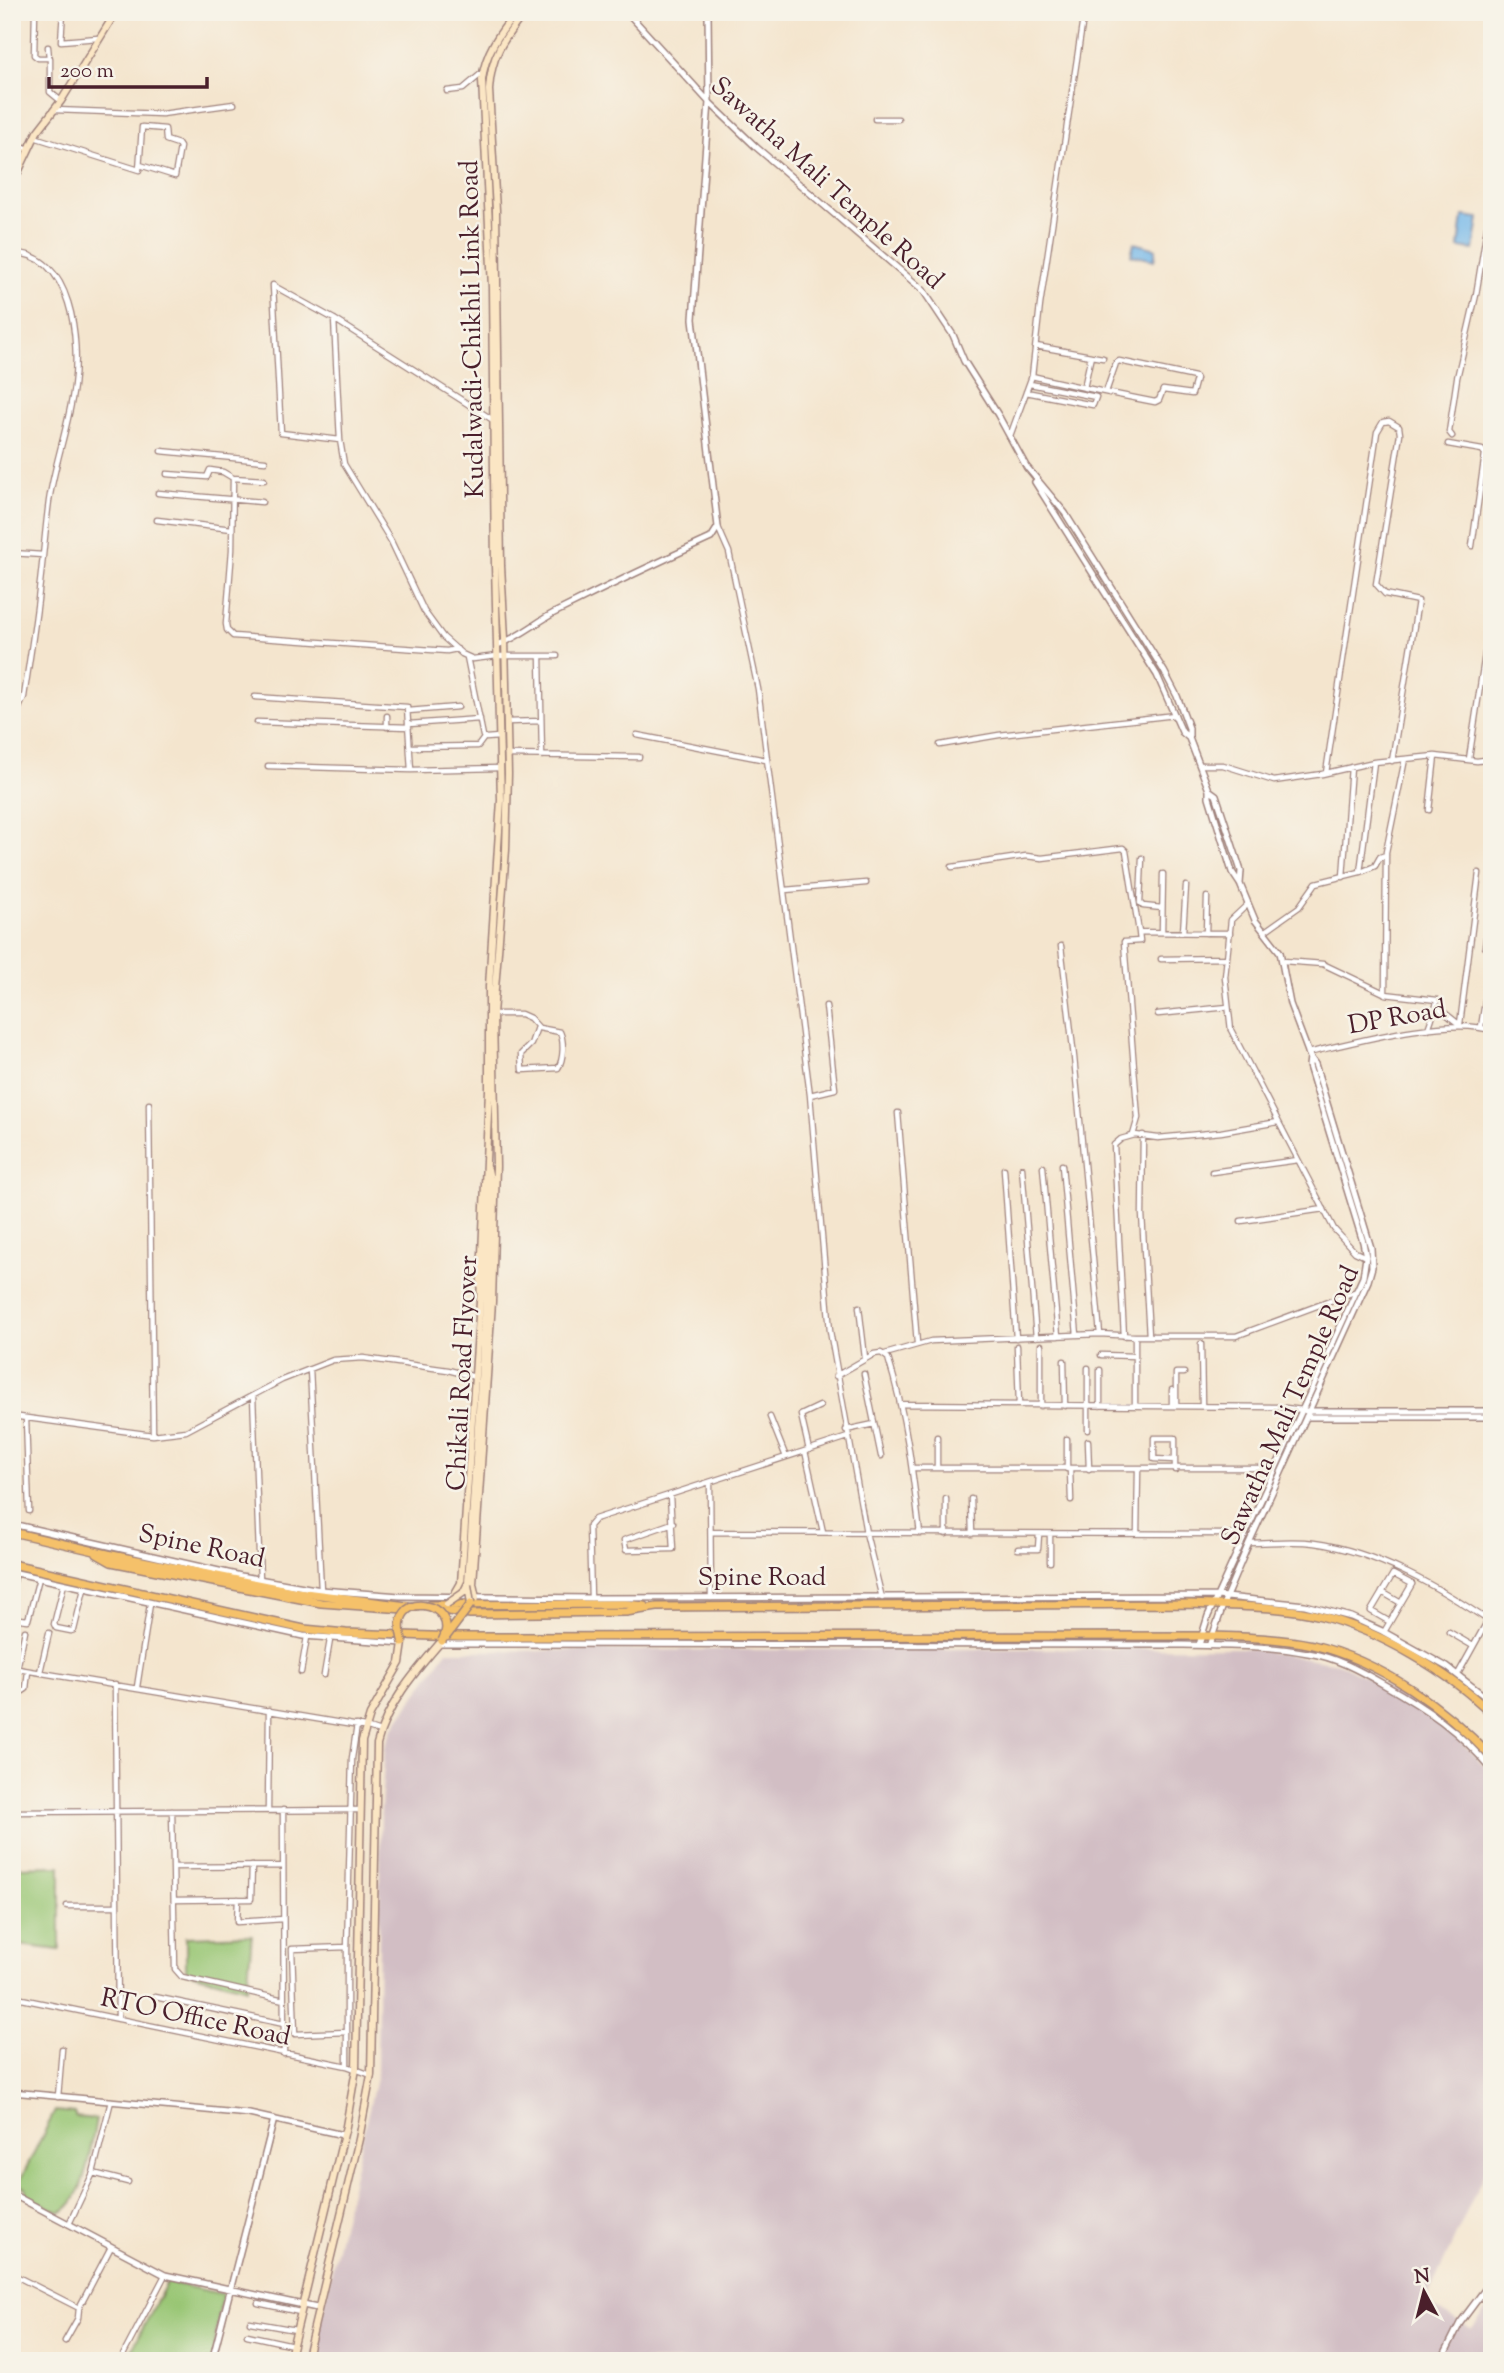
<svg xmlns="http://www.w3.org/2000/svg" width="1504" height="2373" font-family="'Sorts Mill Goudy',serif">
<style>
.industrial{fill:#d2bec4}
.green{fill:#99c674;stroke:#727250;stroke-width:2}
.water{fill:#73b7e9;stroke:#5e6b8a;stroke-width:2}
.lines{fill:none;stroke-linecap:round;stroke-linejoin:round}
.minor-casing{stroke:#9f827c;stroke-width:7}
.tertiary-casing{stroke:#9f827c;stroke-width:8}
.secondary-casing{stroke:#9f827c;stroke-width:9}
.primary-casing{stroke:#9f827c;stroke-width:10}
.minor{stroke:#fff;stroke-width:4.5}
.tertiary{stroke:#fff;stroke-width:5}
.secondary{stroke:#fbe6c4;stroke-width:6}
.primary{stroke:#f5c16b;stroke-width:7}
.secondary-bridge-casing{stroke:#9f827c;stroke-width:9;stroke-linecap:butt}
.primary-bridge-casing{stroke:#9f827c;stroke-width:10;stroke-linecap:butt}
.secondary-bridge{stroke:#fbe6c4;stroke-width:6}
.primary-bridge{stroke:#f5c16b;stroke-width:7}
.labels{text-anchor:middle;stroke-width:5;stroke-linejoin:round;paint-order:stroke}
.street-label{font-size:26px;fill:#4a1f2b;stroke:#f7f3e8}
</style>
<rect width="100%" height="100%" fill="#f7f3e8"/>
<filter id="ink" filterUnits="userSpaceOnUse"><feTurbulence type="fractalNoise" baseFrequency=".0143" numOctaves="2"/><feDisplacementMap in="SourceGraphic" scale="14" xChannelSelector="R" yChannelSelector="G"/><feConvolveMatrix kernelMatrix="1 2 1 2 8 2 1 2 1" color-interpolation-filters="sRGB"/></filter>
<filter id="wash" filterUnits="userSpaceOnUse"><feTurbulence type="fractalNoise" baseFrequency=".00686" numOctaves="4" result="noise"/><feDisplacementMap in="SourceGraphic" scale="28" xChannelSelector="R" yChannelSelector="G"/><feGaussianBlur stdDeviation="1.57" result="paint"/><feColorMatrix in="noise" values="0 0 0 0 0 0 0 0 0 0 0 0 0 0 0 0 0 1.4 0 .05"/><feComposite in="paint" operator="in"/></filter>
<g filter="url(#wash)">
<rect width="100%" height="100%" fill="#f4e5ce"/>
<path class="industrial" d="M 1243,1648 L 1338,1663 L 1429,1709 L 1492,1774 L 1492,2156 L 1425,2303 L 1472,2329 L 1492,2302 L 1492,2361 L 311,2361 L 377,2074 L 381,1809 L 385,1747 L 392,1729 L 447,1651 Z"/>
<path class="green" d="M 60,1866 L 60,1950 L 12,1944 L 12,1867 Z
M 252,1935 L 247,1988 L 186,1972 L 186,1937 Z
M 55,2111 L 75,2113 L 75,2117 L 96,2119 C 92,2140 84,2208 59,2212 L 24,2195 L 27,2189 L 18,2184 Z
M 167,2282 L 222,2294 L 212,2361 L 126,2361 Z"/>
<path class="water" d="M 1463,216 L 1479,218 L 1474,250 L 1459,248 Z
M 1134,243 L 1156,249 L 1154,260 L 1131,255 Z"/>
</g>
<g filter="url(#ink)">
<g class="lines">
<g class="minor-casing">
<path id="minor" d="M 35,12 L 34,55 L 38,58 L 50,58 L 50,92 L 61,101
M 63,12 L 61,41 L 98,38
M 48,47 L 49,58
M 447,91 L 463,89 L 482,73
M 55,110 L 162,114 L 234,104
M 875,119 L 898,119
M 34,137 L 139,170 L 142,127 L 165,129 L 166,140 L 178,144 L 180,147 L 175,176 L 140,165
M 12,142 L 29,149
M 12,162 L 21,164
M 12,253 C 73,252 80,342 74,386 C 69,425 55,462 49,501 C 45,531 43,561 39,591 C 35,627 29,662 24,697 L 18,710 L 12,712
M 273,285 L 281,433 L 340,440 L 334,319
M 274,286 L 334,319 L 493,420
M 1036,346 L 1091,356 L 1084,388
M 1091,356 L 1103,358
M 1032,376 C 1073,386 1114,394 1155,402 L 1159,400 L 1163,390 L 1192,394 L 1196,379 L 1195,377 L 1119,361 L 1116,363 L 1106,392
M 1026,392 L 1093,405 L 1096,397 L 1030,384
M 1010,436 L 1032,376 L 1040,305 L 1084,12
M 1452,436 L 1449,432 L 1457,378 L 1476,295 L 1492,197
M 340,440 L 344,464 L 391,541 L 424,611 L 443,637 L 462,654 L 473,659 L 497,656 L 557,656
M 1448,444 L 1482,450 L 1485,454 L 1472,546
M 161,451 L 265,461
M 167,474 L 207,477 L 210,470 L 223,472 L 233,478 L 264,480
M 233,478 L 232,550 L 226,624 L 227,630 L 233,636 L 447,651 L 457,649
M 158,493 L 262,502
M 157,520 L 232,529
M 718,527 L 729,552 L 758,689 L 810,1095 L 830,1331 L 866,1533 L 882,1598
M 12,553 L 43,555
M 540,656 L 542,756
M 467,657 L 483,736 L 486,738 L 499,737
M 255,697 L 407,707 L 411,770
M 408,711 L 458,707
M 257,722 L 409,727
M 508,722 L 541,721
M 409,724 L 480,719
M 387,727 L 387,716
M 637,735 L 766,760
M 940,745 L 999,735 L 1175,715
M 410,747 L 478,746 L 484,738
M 507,755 L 639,757
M 1405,759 L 1386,852 L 1385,994 L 1437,1000 L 1436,1006 L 1460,1025
M 1469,759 L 1492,608
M 1201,765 L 1223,765 L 1274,781 L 1322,774 L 1374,762 L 1435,756 L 1477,761 L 1492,759
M 268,766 L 411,770 L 500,768
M 1326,773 L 1377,432 L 1383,422 L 1389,421 L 1399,427 L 1400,434 L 1376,584 L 1385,594 L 1418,601 L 1392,761
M 1429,810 L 1435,756
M 1142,858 L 1140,903 L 1143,906 L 1162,908
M 952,867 L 1026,856 L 1042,858 L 1123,848 L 1126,851 L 1139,932
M 1361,872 L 1375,866 L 1380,857 L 1386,855
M 1343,877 L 1351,767
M 785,890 L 866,883
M 1492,894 L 1485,947 L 1492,950
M 1248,904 L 1231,920 L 1225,977 L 1231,1030 L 1334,1229 L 1355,1252 L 1366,1257
M 1265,931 L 1299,907 L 1316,883 L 1360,872 L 1374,762
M 1162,932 L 1163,874
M 1183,932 L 1186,886
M 1206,933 L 1207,897
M 1061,946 L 1074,1057 L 1100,1334
M 1161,959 L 1227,958
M 1283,961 L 1323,964 L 1384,993
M 492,1014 L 521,1014 L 530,1018 L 539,1028 L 560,1032 C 564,1041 564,1059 558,1068 L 522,1070 L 521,1054 L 531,1044 L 537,1027
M 1158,1014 L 1228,1007
M 1460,1024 L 1479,873
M 1481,1027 L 1492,957
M 1428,1029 L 1436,1006
M 1308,1053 C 1351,1043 1453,1015 1492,1031
M 810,1095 L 835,1089 L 826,1006
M 149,1104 L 153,1435
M 898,1113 L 917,1343
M 1133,1135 L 1138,1118 L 1124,942 L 1140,941 L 1139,932 L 1230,933
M 1143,1135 L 1142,1214 L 1149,1336
M 1062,1165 L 1077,1335
M 1043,1167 L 1058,1336
M 1022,1168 L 1036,1337
M 1004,1169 L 1016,1338
M 1212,1172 L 1298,1160
M 1241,1221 L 1324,1209
M 859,1307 L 865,1358
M 1124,1336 L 1114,1145 L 1121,1139 L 1135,1135 L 1158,1138 L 1221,1132 L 1278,1122
M 1135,1336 L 1236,1336 L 1357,1291
M 1201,1344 L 1202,1406
M 1041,1345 L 1041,1406
M 1017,1346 L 1019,1405
M 885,1354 L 931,1341 L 1100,1334 L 1135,1336 L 1135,1406
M 1101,1355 L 1135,1356
M 1064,1361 L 1065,1406
M 310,1369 L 321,1590
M 864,1374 L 881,1456
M 836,1376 L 874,1354 L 881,1353 L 888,1358 C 906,1415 913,1474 920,1534
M 253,1396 L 260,1579
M 900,1404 L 1277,1407 L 1303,1410
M 1100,1406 L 1100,1370
M 1172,1406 L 1172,1390
M 1176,1406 L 1176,1373 L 1184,1373
M 12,1416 L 153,1435 L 186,1431 L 282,1380 L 333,1360 L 363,1358 L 448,1370 L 475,1377
M 770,1417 L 786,1457
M 26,1418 L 29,1511
M 846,1430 L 874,1424
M 1088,1430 L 1088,1368
M 1067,1439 L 1067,1469
M 1088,1441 L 1089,1469
M 809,1450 L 801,1415 L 820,1406
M 805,1451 L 823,1532
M 913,1468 L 1276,1468
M 937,1468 L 937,1437
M 1070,1469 L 1071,1500
M 1175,1470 C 1175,1459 1175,1448 1175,1438 L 1154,1438 L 1154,1459 L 1175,1460
M 710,1483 L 711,1598
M 670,1496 L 673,1549 L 626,1550 L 624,1540 L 673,1523
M 971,1499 L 972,1534
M 711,1532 L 1232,1534 L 1245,1536
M 1137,1533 L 1138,1470
M 946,1534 L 946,1499
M 1050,1534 L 1050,1562
M 1249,1543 C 1270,1543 1292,1540 1314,1543 C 1378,1552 1439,1587 1492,1623
M 1018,1549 L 1038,1549 L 1039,1534
M 64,1584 L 54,1624 L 56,1628 L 71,1631 L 74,1630 L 84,1589
M 12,1589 L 16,1573
M 1382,1592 L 1401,1603
M 591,1598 L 589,1526 L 595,1519 L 848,1437
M 12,1618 L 28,1620 L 39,1578
M 1390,1622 L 1371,1611 L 1393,1574 L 1412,1584
M 1384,1632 L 1412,1584
M 1449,1632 L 1473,1646
M 12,1668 L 365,1727 L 380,1732
M 17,1669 L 25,1631
M 40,1672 L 49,1633
M 301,1672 L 307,1637
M 1458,1674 L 1488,1620
M 324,1675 L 330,1640
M 115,1684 L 118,2019
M 137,1687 L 150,1604
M 12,1690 L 23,1691 L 26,1689 L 28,1671
M 268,1810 L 269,1710
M 283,1810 L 284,2054
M 172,1811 L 175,1969 L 182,1977 L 284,2000
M 12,1812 L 359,1810
M 173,1867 L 283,1866
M 238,1899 L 237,1922 L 283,1919
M 174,1900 L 251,1899 L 252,1866
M 67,1906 L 117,1906
M 12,1997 L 347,2066 L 371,2075
M 155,1997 L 284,2024
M 347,2032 L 295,2034 L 292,1949 L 347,1947
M 347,2066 L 347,1949 L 352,1758 L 357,1725
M 58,2097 L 62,2049
M 93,2173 L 128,2182
M 69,2224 L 93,2173 L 111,2101
M 12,2274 L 79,2308
M 258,2303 L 300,2312
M 250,2322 L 296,2330
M 247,2335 L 293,2345
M 65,2341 L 78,2318 L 79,2308 L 111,2247
M 242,2360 L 247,2361
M 120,2361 L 165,2275"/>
</g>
<g class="tertiary-casing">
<path id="tertiary" d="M 627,12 L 709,102 L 756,147 L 923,290 L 953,335 L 964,361 L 998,415 L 1027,468
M 1026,466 L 1065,513 L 1164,671 L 1177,696 L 1189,728 L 1189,738 L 1209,790 L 1209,797 L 1232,872 L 1240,884 L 1255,920 L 1280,952 L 1290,1004 L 1310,1057 L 1315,1064 L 1371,1248 L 1372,1267 L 1368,1281 L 1249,1543 L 1226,1597 L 1209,1646
M 1035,482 L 1157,675 L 1182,732 L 1189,738
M 497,645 C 517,639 535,623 554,613 C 606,587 658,562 711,538 L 718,527 L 693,319 L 709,102 L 708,12
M 1209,790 L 1216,795 L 1219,804 L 1241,871 L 1240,884
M 1306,1411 L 1492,1411
M 1306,1417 L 1492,1417
M 12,1524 L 241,1576 L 321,1590 L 400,1596 L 591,1598 L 1217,1596 L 1305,1605 L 1351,1617 L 1382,1631 L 1447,1667 L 1492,1702
M 12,1572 L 303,1636 L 403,1643
M 439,1644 L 1184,1645 C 1226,1646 1268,1645 1308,1653 C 1335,1657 1359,1670 1383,1684 C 1426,1708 1460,1731 1492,1770
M 1199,1645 L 1208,1616 L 1363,1277 L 1366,1257 L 1363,1242 L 1309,1066 L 1310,1057
M 12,2092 L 249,2114 L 343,2135
M 12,2194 L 165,2275 L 317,2308
M 212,2361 L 274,2119
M 1441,2361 L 1460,2323 L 1492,2280"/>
</g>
<g class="secondary-casing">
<path id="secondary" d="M 12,185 L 37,132 L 61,101 L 116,12
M 468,1583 L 486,1302 L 490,1179 L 488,1169
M 453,1597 L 461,1583 L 480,1301 L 489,1090 L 489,986 L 501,800 L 495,566 L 492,288 L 482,80 C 485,53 499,33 517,12
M 476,1598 L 473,1584 L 492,1302 L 496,1166 L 493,1014 L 506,850 L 508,774 L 505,638 L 501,566 L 496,210 L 489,90 C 491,54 504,39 525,12
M 289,2361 L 346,2126 L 356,2069 L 362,1741 L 370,1715 L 400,1663 L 403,1643
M 306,2361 L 359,2139 L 371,2075 L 377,1744 C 386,1706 414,1673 439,1644"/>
</g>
<g class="primary-casing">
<path id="primary" d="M 12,1532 L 112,1555 L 297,1592 L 415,1607
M 97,1554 L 111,1562 L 321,1603 L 404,1609
M 12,1564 L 304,1629 L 346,1633 L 459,1637 L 1211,1636 C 1245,1637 1280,1638 1313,1645 C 1380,1661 1446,1708 1492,1758
M 429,1605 L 625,1604 L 645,1606
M 434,1609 L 470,1614 L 626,1612 L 657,1607 L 1192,1604 C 1235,1606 1280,1606 1321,1616 C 1380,1631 1449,1672 1492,1714"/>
</g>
<use href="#minor" class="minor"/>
<use href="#tertiary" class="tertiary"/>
<use href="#secondary" class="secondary"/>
<use href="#primary" class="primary"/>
<g class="secondary-bridge-casing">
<path id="secondary-bridge" d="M 468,1585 L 471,1604
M 447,1604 L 463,1593 L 468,1583"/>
</g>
<g class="primary-bridge-casing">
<path id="primary-bridge" d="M 446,1637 L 471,1604
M 403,1643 C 385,1585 464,1602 442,1641"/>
</g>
<use href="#secondary-bridge" class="secondary-bridge"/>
<use href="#primary-bridge" class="primary-bridge"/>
</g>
</g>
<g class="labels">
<g class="street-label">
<text transform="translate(828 182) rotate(42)" y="9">Sawatha Mali Temple Road</text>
<text transform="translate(471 329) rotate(-91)" y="9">Kudalwadi-Chikhli Link Road</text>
<text transform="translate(1397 1016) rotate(-10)" y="9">DP Road</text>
<text transform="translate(461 1373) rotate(-87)" y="9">Chikali Road Flyover</text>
<text transform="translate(1289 1405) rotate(-66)" y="9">Sawatha Mali Temple Road</text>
<text transform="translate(202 1545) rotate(12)" y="9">Spine Road</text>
<text x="762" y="1585">Spine Road</text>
<text transform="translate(196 2016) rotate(12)" y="9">RTO Office Road</text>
</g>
</g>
<rect width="1504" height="2373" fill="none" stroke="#f7f3e8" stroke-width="42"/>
<g transform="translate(1424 2292) rotate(353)" stroke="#f7f3e8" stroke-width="5" paint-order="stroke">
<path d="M0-5L12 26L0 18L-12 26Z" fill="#4a1f2b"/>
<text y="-10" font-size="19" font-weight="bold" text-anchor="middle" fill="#4a1f2b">N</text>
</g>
<path d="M49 77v10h158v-10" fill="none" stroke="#4a1f2b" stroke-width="3.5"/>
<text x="60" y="77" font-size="21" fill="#4a1f2b" stroke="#f7f3e8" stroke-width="5" paint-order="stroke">200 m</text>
</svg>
